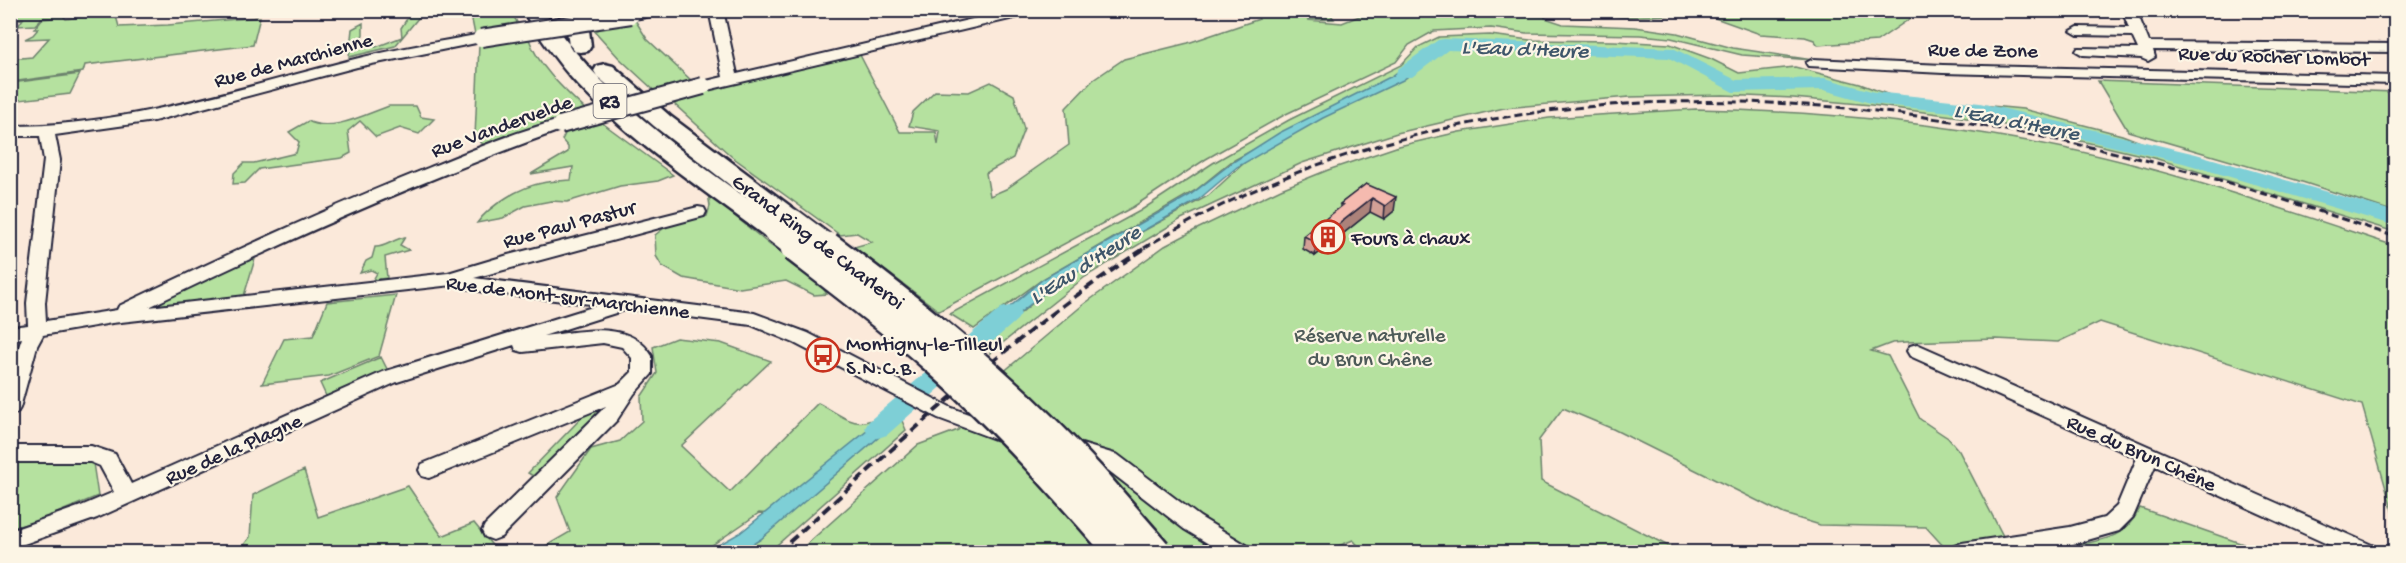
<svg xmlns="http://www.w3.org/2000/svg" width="2406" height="563" font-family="'Gochi Hand',sans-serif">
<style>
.green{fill:#b5e19f;stroke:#6c826d;stroke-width:1.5}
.water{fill:#7ecfd6;stroke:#598a98;stroke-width:1.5}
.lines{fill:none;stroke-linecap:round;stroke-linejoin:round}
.river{fill:#7ecfd6;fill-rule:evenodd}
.minor-casing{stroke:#22223b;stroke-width:4}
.highway-casing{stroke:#22223b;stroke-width:5}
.minor{fill:#fcf5e5;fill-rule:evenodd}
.highway{fill:#fcf5e5;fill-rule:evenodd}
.rail-far1{stroke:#22223b;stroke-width:3;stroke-dasharray:8 4;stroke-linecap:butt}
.rail{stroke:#22223b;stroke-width:4;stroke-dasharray:10 5;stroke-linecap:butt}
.minor-bridge-casing{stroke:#22223b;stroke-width:20;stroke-linecap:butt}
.highway-bridge-far1-casing{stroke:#22223b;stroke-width:27;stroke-linecap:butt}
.highway-bridge-casing{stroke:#22223b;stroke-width:34;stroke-linecap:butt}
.minor-bridge{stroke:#fcf5e5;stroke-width:16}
.highway-bridge-far1{stroke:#fcf5e5;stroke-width:23}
.highway-bridge{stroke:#fcf5e5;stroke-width:29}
.wall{fill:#d3a096;stroke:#22223b;stroke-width:1.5}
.shaded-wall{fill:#ac827a;stroke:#22223b;stroke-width:1.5}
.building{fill:#f5baaf;stroke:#22223b;stroke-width:1.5}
.labels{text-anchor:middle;stroke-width:4.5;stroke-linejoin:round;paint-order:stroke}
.shield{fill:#fcf5e5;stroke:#63616e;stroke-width:1.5}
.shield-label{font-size:20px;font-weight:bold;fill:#22223b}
.street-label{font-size:21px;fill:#22223b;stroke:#fcf5e5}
.poi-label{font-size:21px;fill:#22223b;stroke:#fcf5e5;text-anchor:start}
.park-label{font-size:21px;fill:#4e5b59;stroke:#fcf5e5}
.water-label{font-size:22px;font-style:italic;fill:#3e566a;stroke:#fcf5e5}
</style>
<rect width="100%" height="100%" fill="#fbe9da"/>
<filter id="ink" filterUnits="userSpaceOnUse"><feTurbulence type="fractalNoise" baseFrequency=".0167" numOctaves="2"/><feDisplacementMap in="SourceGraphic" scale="12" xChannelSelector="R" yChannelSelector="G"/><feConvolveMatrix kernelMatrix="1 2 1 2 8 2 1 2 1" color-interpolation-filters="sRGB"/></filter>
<g filter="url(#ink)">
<path class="green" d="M 11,10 L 70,11 L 64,17 L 66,19 L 115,12 L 119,27 L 168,25 L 260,17 L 253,45 L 85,65 L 83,72 L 11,82 L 11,59 L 32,57 L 49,38 L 25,39 L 33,35 L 38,29 L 34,29 L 42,19 L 53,18 L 42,18 L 35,25 L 18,26 L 23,19 L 11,20 Z
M 412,11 L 424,11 L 395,46 L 349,57 L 352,29 L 363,23 L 363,35 L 355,42 L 376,47 L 402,37 L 401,28 Z
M 442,11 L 511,11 L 520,28 L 475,35 L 471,15 Z
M 1253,11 L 1328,11 L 1334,19 L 1307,20 L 1342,23 L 1372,11 L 1545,11 L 1545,18 L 1563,24 L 1635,27 L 1677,33 L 1733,48 L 1813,60 L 1742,55 L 1671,38 L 1640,35 L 1526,33 L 1491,28 L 1434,31 L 1409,45 L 1396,62 L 1286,114 L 1206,159 L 1133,207 L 939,311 L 854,247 L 872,242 L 857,233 L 840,235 L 731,156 L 672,102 L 720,87 L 860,55 L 900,132 L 936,132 L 938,145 L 940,131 L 909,126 L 913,112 L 935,91 L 969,92 L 991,82 L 1014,95 L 1024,129 L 1013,158 L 986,173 L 990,196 L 1006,189 L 1069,145 L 1066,108 L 1093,80 L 1124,59 L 1188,43 L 1259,19 Z
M 1553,11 L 1921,11 L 1877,41 L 1818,45 L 1814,40 L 1805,37 L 1760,34 L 1704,14 L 1623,17 Z
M 635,20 L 647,39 L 693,82 L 658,94 L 619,58 L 591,27 Z
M 1490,35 L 1530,40 L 1614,41 L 1670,44 L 1711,59 L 1739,73 L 1795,67 L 1860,84 L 1895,97 L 2023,109 L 2122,135 L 2204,166 L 2395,223 L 2395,232 L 2154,158 L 2042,132 L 1961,117 L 1871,105 L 1793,98 L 1723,95 L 1629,97 L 1504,108 L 1397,133 L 1302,163 L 1181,219 L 1085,277 L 990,353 L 992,337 L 1052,287 L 1112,248 L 1208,196 L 1267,142 L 1231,162 L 1196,190 L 1043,279 L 974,329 L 950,314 L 1140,211 L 1213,163 L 1289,120 L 1401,65 L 1418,47 L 1439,37 Z
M 524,37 L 529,39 C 538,67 567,92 588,112 L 485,146 L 475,137 L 479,44 Z
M 80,74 L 70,94 L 11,101 L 11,83 Z
M 2098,81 L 2395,92 L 2395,212 L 2296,180 L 2128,131 Z
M 389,106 L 416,106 L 421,117 L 434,119 L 419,134 L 400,128 L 376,137 L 360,121 L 348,131 L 351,153 L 342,158 L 259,169 L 245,183 L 233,184 L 234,173 L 244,163 L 254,163 L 296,153 L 299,142 L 289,132 L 308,121 C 331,133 366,114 389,106 Z
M 1696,109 C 1804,111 1910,120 2016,139 C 2146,161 2271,205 2395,246 L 2395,520 L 2362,405 L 2100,322 L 2058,342 L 1996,339 L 1906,342 L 1892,343 L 1871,351 L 1888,356 L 1920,419 L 1948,438 L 1959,451 L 2003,536 L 1945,548 L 1926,527 L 1820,525 L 1784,514 L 1613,429 L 1563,408 L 1539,440 L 1541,481 L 1680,552 L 1364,552 L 1353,540 L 1324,552 L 1240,552 L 1234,549 L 1232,552 L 798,552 L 918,445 L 958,430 L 1002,373 L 1084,304 L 1165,246 L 1197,229 L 1281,189 L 1328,170 L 1399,146 L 1459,132 L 1549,118 Z
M 601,122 L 673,175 L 658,181 L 620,186 L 567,202 L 551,201 L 525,206 L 503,218 L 477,223 C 490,205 520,187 542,183 C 551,181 561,181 571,180 L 573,167 L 531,174 L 568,152 L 568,147 L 562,140 L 566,132 Z
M 708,194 L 770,245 L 814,276 L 827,294 L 814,295 L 786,281 L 740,288 L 683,278 L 662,266 L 656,256 L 655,235 L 668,225 L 707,216 L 710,206 Z
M 405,237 L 400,245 L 409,250 L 385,257 L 387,278 L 373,280 L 377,273 L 371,270 L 360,273 L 366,261 L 372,258 L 375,247 C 384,248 394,239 405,237 Z
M 255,259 L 243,299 L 159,308 L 154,305 L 155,301 L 242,261 Z
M 396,295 L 379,356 L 329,376 L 262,384 L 284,339 L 313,336 L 327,302 Z
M 676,338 L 721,343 L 771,361 L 681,446 L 730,492 L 818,403 C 859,425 854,431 896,407 L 906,430 L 769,552 L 740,552 L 761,539 L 786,515 L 759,513 L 702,552 L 238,552 L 250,537 L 253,495 L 304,470 L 318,517 L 408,486 L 442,536 L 474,523 L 495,549 L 539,550 L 570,532 L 557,497 L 591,449 L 620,441 L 642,421 L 641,397 L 657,373 L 653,347 Z
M 381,357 L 388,371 L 327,398 L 320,383 Z
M 610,403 L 540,480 L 528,473 L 592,407 Z
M 66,457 L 93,463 L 98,496 L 35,522 L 11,528 L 11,461 L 27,462 Z
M 2140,508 L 2266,552 L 2090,552 L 2072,546 C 2103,540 2125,539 2140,508 Z"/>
<path class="water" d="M 1424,52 L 1435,56 L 1403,80 L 1323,118 L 1237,167 L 1198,200 L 1132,237 L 1052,287 L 992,335 L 981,331 L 1043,279 L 1190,195 L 1233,162 L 1279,133 L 1392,76 Z
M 898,406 L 908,412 L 761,539 L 740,552 L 706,552 L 740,533 Z"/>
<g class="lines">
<path class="river" d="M 1444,39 L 1673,48 L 1736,80 L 1825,78 L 1875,92 L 1980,103 L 2196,154 L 2396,212 L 2396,226 L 2183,163 L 1980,115 L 1874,104 L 1824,90 L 1733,92 L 1669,58 L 1448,50 L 1412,77 L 1398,77 L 1396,73 L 1398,69 L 1438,40 Z
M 1009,306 L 1017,308 L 1021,314 L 1017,320 L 887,435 L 878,438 L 869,435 L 865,428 L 869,421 L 1001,308 Z"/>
<g class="minor-casing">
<path id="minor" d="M 633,10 L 664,10 C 655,16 637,20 626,18 L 624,15 L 626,12 Z
M 709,10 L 723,10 L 737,74 L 1011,10 L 1038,10 L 1031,14 L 703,91 L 698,89 L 695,86 L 698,83 L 723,77 Z
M 2136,10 L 2149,42 L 2396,44 L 2396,52 L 2153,50 L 2155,57 L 2148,61 L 2141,58 L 2083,55 L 2076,51 L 2078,48 L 2138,49 L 2132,36 L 2078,35 L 2071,31 L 2078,27 L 2129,28 L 2123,13 L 2070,15 L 2063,11 Z
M 481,34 L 486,35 L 488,38 L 486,41 L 357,67 L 154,121 L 55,135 L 60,160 L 45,303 L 46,321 L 117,310 L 119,306 C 220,258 320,211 423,170 C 467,152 514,132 560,120 L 566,122 L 568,125 L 566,128 C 423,179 285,241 149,307 L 448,273 L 508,255 L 698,207 L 704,208 L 706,212 L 704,216 L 474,278 L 754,313 L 808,333 L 952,408 L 1015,431 L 1018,436 L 1015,441 L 1008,444 L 938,418 L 794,343 L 751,325 L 628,309 L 543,336 C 578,332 630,318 652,356 L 652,374 L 634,394 L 617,420 L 501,537 L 493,540 L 485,537 L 482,531 L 485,525 L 606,406 L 429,478 L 422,476 L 419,470 L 422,464 L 620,384 L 632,372 L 632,358 L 622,347 L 603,343 L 523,352 L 516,350 L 514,345 L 397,382 L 97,518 L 10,549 L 10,531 L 81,506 L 114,492 L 100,466 L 90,462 L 10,462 L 10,446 L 91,446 L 115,454 L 131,484 L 383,372 L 599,305 L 484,292 L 452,285 L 112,323 L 43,335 L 37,346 L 20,408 L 17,413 L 10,415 L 10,373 L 22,338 L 10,340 L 10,327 L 28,325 L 27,303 L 44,160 L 40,136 L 10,136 L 10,126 C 127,126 239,88 351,60 C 394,49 438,42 481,34 Z
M 1813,59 L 1943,65 L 2396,76 L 2396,84 L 1943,73 L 1808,66 L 1806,63 Z
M 1917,344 L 2374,546 L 2377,552 L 2345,552 L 2155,466 L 2133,517 L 2119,531 L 2070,545 L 2019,552 L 1951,552 L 1954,546 L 1962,543 L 2070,527 L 2104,518 L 2117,506 L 2137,458 L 1910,356 L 1907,351 L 1910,346 Z
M 1068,440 L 1118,455 L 1200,517 L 1248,546 L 1251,552 L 1222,552 L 1184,529 L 1104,467 L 1061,454 L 1058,448 L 1061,442 Z"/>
</g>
<g class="highway-casing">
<path id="highway" d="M 522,10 L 543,10 C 600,92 669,143 749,200 L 654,126 L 597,76 L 594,71 L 597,66 L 605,64 L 613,66 L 670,116 L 802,215 L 806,221 L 802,227 L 793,229 L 785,227 L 788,231 L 784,237 L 775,239 L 766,237 C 701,188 633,143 577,84 C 556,61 539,36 522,10 Z
M 558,10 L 579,10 L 589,30 L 591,46 L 588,51 L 580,52 L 572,51 L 569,46 L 567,30 Z"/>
</g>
<use href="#minor" class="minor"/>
<use href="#highway" class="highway"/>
<path class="rail-far1" d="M 1144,248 C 1454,58 1833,78 2172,167 C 2248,187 2322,212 2396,237"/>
<path class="rail" d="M 778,552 C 895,448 1015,331 1147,247"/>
<g class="minor-bridge-casing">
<path id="minor-bridge" d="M 481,38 L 631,15
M 560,125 L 703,86"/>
</g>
<g class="highway-bridge-far1-casing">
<path id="highway-bridge-far1" d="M 793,221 L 829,248
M 775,231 L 797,248"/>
</g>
<g class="highway-bridge-casing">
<path id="highway-bridge" d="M 795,247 C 842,283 890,319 934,358 C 1001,417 1062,484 1120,552
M 827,247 C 920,316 1011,390 1090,476 C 1112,501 1134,527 1156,552"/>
</g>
<use href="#minor-bridge" class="minor-bridge"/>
<use href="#highway-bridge-far1" class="highway-bridge-far1"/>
<use href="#highway-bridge" class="highway-bridge"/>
</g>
<path class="wall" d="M 1366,184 L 1394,211 L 1384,219 L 1370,212 L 1315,256 L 1303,249 L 1304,236 L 1340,208 L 1340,204 Z"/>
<path class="shaded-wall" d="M 1396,197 L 1394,211 L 1384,219 L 1385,206 Z
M 1372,198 L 1370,212 L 1315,256 L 1316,242 Z"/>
<path class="building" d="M 1366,184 L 1396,197 L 1385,206 L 1372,198 L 1316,242 L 1304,236 L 1343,205 L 1340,204 Z"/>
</g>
<defs>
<g id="building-ring" transform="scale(1.725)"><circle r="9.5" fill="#fcf5e5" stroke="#c8321e" stroke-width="1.5"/><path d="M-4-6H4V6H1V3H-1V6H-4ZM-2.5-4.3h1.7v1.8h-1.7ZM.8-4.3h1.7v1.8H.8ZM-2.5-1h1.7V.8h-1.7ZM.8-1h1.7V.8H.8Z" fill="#c8321e"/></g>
<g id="bus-ring" transform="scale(1.725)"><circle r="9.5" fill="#fcf5e5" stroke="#c8321e" stroke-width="1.5"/><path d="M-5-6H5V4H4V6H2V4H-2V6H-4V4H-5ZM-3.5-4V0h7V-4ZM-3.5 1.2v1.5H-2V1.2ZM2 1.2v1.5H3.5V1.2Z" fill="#c8321e"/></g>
</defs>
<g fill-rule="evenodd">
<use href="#building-ring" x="1328" y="237"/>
<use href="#bus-ring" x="823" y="355"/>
</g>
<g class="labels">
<rect class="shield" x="593.5" y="84" width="33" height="34" rx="4.5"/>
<g class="shield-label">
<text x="610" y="108">R3</text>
</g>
<g class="street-label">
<text transform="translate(1983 49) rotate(1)" y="7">Rue de Zone</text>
<text transform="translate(2274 55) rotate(2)" y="7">Rue du Rocher Lombot</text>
<text transform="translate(293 59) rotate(-15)" y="7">Rue de Marchienne</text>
<text transform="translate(501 125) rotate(-20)" y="7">Rue Vandervelde</text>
<text transform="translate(569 223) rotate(-15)" y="7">Rue Paul Pastur</text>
<text transform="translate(819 241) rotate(37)" y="7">Grand Ring de Charleroi</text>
<text transform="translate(568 296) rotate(7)" y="7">Rue de Mont-sur-Marchienne</text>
<text transform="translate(233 448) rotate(-24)" y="7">Rue de la Plagne</text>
<text transform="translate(2142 452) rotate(24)" y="7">Rue du Brun Chêne</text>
</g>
<g class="poi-label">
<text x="1351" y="244">Fours à chaux</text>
<text x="846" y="350">Montigny-le-Tilleul<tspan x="846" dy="24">S.N.C.B.</tspan></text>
</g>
<g class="park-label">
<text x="1370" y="341">Réserve naturelle<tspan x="1370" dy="24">du Brun Chêne</tspan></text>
</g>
<g class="water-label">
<text transform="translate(1525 47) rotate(2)" y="8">L'Eau d'Heure</text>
<text transform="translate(2017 120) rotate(11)" y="8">L'Eau d'Heure</text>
<text transform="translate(1084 263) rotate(-33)" y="8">L'Eau d'Heure</text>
</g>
</g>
<rect width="2406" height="563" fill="none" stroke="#fcf5e5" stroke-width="36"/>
<rect x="18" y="18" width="2370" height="527" fill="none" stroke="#22223b" stroke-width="2" filter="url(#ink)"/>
</svg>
